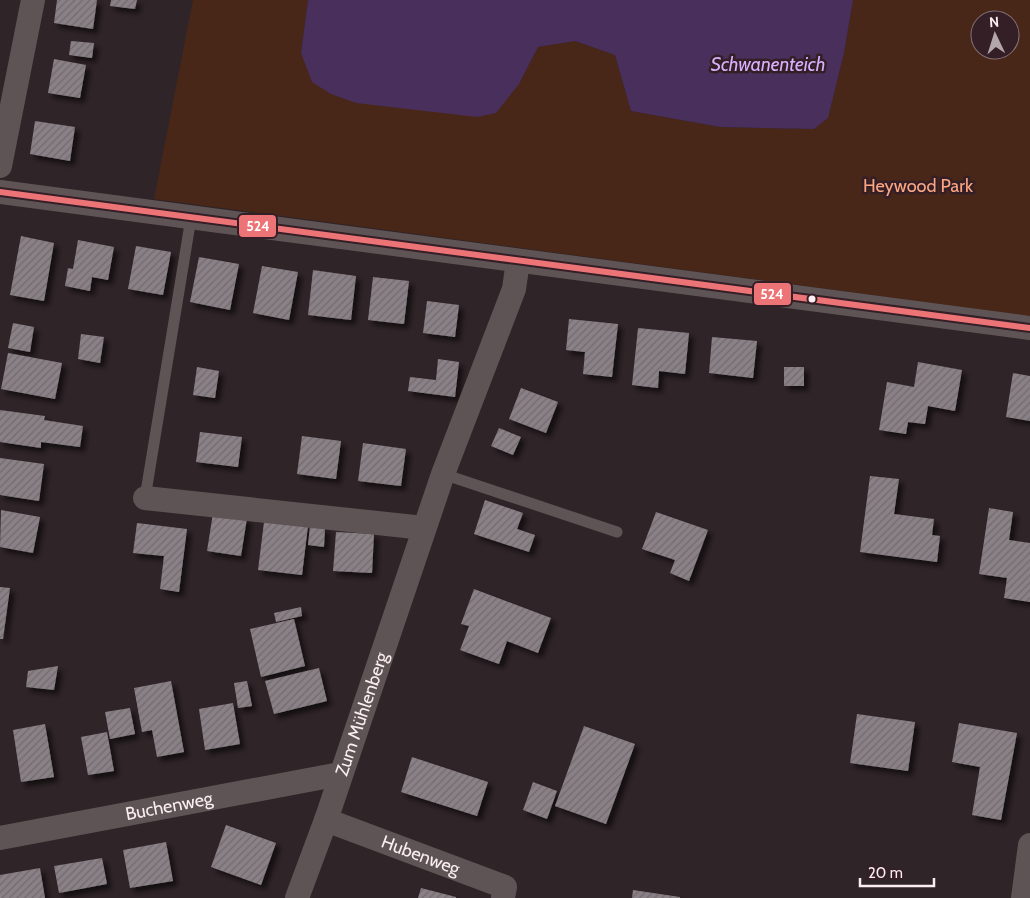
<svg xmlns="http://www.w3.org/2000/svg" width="1030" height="898" font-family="Cabin,sans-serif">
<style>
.green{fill:#492718;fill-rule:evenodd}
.water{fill:#482f5c}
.building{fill:url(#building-hatch);filter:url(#shadow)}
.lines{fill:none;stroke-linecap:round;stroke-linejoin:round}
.lane{stroke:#5f5455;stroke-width:11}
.street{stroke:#5f5455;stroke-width:24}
.bus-1-casing{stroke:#341f27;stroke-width:10}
.bus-1{stroke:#ed7476;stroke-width:6}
.bus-dot{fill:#fbedf1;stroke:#341f27;stroke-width:2}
.labels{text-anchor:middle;stroke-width:5;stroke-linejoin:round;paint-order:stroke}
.park-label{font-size:18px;fill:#fda680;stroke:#341f27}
.street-label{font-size:18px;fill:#fbedf1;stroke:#341f27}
.water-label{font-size:19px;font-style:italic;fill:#d8b0fe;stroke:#341f27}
.line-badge{stroke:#341f27;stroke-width:2}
.badge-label{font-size:14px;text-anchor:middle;font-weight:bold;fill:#fff}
</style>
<defs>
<pattern id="building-hatch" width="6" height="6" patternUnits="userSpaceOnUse" patternTransform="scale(1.25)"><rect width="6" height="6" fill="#8a8186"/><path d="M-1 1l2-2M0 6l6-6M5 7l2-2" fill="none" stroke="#716a6d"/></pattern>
<filter id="shadow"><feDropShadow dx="4.5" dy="4.5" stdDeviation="2.5" flood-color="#0009"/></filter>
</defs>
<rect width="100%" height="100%" fill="#2f2428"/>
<path class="green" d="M 193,0 L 308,0 L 301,53 L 519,84 L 538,47 L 575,41 L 615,55 L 631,111 L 720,127 L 813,129 L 828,118 L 844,53 L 853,0 L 1030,0 L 1030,316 L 154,199 ZM 980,20 L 1010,20 L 1010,50 L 980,50 Z"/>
<path class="water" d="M 308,0 L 853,0 L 844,53 L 828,118 L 814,129 L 720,127 L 631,111 L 615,55 L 575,41 L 538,47 L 519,84 L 496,113 L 477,117 L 356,103 L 331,94 L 312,82 L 301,53 Z"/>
<path class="building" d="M 57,0 L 97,0 L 93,29 L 54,23 Z
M 111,0 L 137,0 L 135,9 L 110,6 Z
M 71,41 L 94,43 L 92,58 L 69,55 Z
M 54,59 L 86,65 L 80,98 L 48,93 Z
M 35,121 L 75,127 L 70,161 L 30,154 Z
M 21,236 L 54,243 L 44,301 L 10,295 Z
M 78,240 L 114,247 L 108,280 L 92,277 L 90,291 L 65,286 L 68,268 L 73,269 Z
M 136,246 L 171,252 L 163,295 L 128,289 Z
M 199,257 L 239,264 L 230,310 L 190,302 Z
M 262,266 L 298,272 L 289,320 L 253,313 Z
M 313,270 L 356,276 L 351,320 L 308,315 Z
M 373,277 L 409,281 L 404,324 L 368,320 Z
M 427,301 L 459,305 L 455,337 L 423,333 Z
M 569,319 L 618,324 L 612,377 L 583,374 L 585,352 L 566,350 Z
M 13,323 L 34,327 L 30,352 L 8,348 Z
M 638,328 L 689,333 L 685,374 L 659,371 L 658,388 L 632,385 Z
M 81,334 L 104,337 L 100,363 L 78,359 Z
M 712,337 L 757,341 L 753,378 L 709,373 Z
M 8,353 L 62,363 L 55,399 L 1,389 Z
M 438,359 L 459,362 L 455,397 L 408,391 L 410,377 L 436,380 Z
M 918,362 L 962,370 L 955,411 L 928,406 L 925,424 L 908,422 L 906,434 L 879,430 L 887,382 L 914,387 Z
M 197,367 L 219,371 L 215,398 L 193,395 Z
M 784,367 L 804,367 L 804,386 L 784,386 Z
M 1013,373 L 1030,376 L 1030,421 L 1006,417 Z
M 521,388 L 558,402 L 546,433 L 509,419 Z
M 0,410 L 45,416 L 44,420 L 83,426 L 80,447 L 41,442 L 41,448 L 0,442 Z
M 499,428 L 521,437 L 513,455 L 491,446 Z
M 200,432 L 242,437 L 238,467 L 196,462 Z
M 302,436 L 341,441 L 336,479 L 297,474 Z
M 363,443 L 406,449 L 401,486 L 358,481 Z
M 0,458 L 44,464 L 39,501 L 0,495 Z
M 870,476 L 899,479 L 894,514 L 934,519 L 932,535 L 940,536 L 937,562 L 860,552 Z
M 485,500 L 523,513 L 517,529 L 535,535 L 529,552 L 474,534 Z
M 989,508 L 1013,512 L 1009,540 L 1030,543 L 1030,602 L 1004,598 L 1007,578 L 979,574 Z
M 1,510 L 40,517 L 33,553 L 0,547 Z
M 656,512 L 708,530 L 689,581 L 670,573 L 675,560 L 642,549 Z
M 213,513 L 247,518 L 241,556 L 207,551 Z
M 264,522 L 308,526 L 302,575 L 258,570 Z
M 137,523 L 187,529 L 179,592 L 160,589 L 164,556 L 133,553 Z
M 310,526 L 325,528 L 324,547 L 308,545 Z
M 336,532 L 374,534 L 372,573 L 333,571 Z
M 0,587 L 10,588 L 3,639 L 0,639 Z
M 474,589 L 551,618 L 538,653 L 507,641 L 499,664 L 460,650 L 469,626 L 461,624 Z
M 301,607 L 302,616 L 276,622 L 274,613 Z
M 294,619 L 305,666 L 261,677 L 250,629 Z
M 58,666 L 54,690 L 26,687 L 28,671 Z
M 319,668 L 327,701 L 274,714 L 265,681 Z
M 171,681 L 184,752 L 157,757 L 152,730 L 142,732 L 134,688 Z
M 247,681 L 252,706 L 238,708 L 234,683 Z
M 233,703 L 240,744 L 205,750 L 199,709 Z
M 130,708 L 135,734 L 110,739 L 105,712 Z
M 857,714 L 915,722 L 908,771 L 850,763 Z
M 959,723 L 1017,733 L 1001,820 L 972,815 L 980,767 L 952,762 Z
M 45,724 L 54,777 L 21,782 L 13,730 Z
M 584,726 L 635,744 L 606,824 L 555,806 Z
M 107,732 L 114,771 L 88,775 L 81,737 Z
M 412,757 L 488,782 L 477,816 L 401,792 Z
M 533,782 L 557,791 L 547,819 L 523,810 Z
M 226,825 L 276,843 L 261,885 L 211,867 Z
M 166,842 L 173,881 L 130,888 L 123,850 Z
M 102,858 L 107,884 L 59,893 L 54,866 Z
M 40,868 L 45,898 L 0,898 L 0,875 Z
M 421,888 L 456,897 L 456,898 L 418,898 Z
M 633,890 L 680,897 L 680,898 L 632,898 Z"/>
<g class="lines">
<path class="lane" d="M 443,474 L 617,532
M 145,498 L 191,218"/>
<g class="street">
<path d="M 0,166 L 33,0"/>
<path d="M 0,192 L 1030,328"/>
<path d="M 145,498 L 424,528"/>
<path id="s1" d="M 326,820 L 505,887 L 503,898"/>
<path id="s2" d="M 0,838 L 340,774"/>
<path id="s3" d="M 297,898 L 326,820 L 443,474 L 514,289 L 518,261"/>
<path d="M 1023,898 L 1030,845"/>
</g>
<g class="bus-1-casing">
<path id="bus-1" d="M 0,192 L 1030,328"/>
</g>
<use href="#bus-1" class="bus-1"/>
</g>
<circle class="bus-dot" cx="812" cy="299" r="4.5"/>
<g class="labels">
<g class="park-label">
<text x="918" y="192">Heywood Park</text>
</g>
<g class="street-label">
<text dy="6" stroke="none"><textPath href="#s3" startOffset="195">Zum Mühlenberg</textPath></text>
<text dy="6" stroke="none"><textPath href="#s2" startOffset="172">Buchenweg</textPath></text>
<text dy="6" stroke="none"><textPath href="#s1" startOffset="101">Hubenweg</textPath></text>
</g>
<g class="water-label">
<text x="768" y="71">Schwanenteich</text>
</g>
</g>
<g class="line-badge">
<rect x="238" y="214" width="39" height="24" rx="5" fill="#ed7476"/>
<rect x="753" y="282" width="39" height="24" rx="5" fill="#ed7476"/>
</g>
<g class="badge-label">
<text x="258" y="231">524</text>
<text x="772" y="299">524</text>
</g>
<g transform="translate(995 35) rotate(356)"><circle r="24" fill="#341f27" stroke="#847178"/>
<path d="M0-4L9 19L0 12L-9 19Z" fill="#b4a7ab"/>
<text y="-8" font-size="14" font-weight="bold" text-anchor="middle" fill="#fbedf1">N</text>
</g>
<path d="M860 878v8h74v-8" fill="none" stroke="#fbedf1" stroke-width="2.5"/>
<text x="868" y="878" font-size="15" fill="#fbedf1" stroke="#341f27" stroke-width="4" paint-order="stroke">20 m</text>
</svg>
